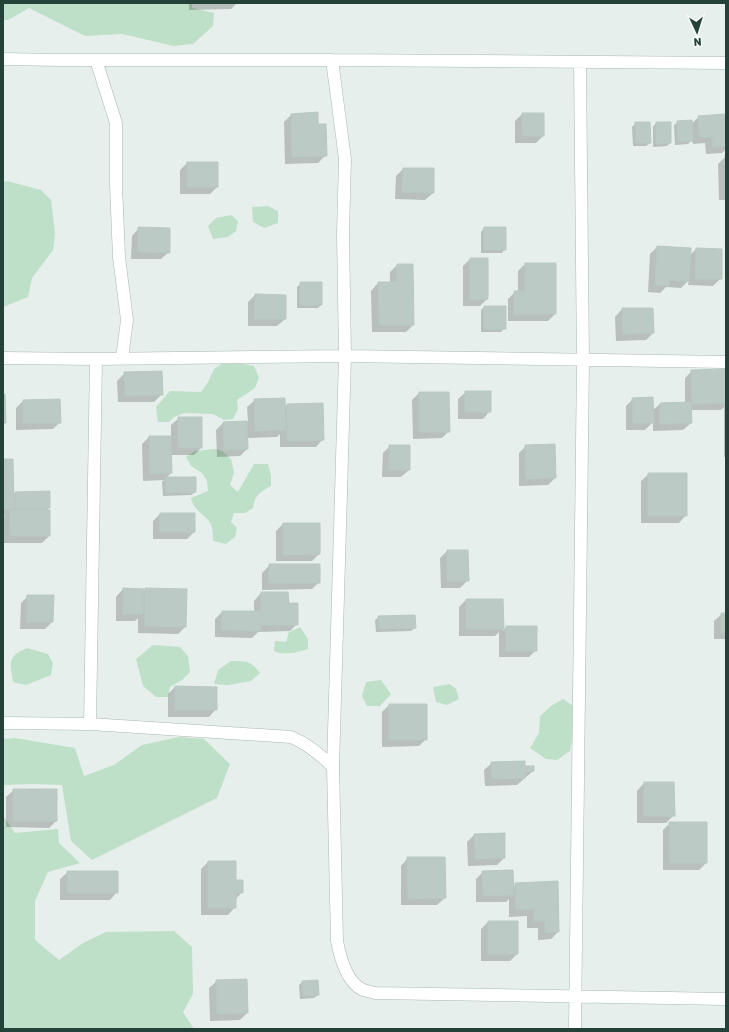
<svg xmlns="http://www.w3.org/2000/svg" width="729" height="1032" font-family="Rubik,sans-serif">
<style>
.green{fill:#bfe0c8}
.shadow{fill:#0003}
.building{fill:#bbcac4;stroke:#b8c9c2}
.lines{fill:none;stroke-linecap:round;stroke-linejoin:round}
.minor-casing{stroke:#a8b8b2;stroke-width:13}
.minor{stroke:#fff;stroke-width:12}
</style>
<rect width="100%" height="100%" fill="#e6efeb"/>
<path class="green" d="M 3,3 L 192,3 L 192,8 L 214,13 L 213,26 L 193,44 L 174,46 L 122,34 L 85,36 L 29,8 L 8,20 L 3,20 Z
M 7,181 L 41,190 L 51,200 L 55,234 L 53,250 L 32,278 L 28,297 L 3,307 L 3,182 Z
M 268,206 L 278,211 L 278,223 L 264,228 L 253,222 L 252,207 Z
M 231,215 L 238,221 L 236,231 L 228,237 L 213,239 L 208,226 L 216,218 Z
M 223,363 L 237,363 L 254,366 L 259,378 L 255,388 L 237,400 L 238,409 L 233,419 L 224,420 L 213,414 L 184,413 L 174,417 L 169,422 L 158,422 L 156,407 L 170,391 L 201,392 L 208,382 L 214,369 Z
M 215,449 L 222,451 L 231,459 L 234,472 L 230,485 L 238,492 L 254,464 L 268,464 L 271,476 L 271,486 C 261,491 254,496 253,508 L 245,513 L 234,513 L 231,522 L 237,528 L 235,537 L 226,544 L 213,541 C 213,534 213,525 208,520 C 201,512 193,509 191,498 L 208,491 L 207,481 L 202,473 L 191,466 L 186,457 L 195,451 Z
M 300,627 L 308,639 L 308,649 C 299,652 282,656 274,651 L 275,641 L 286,642 L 289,632 Z
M 153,645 L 180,647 L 188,656 L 190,672 L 182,680 L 170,687 L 168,697 L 156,697 L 143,686 L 136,659 Z
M 27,648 L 48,654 L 53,663 L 51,675 L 26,685 L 13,682 C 10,663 7,656 27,648 Z
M 231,661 C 246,661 250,660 260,673 L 251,681 L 228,685 L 214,684 L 218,670 Z
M 381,680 L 391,694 L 380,706 L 367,706 L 362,696 L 366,682 Z
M 450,684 L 456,689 L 459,699 L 447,705 L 436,702 L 433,687 Z
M 563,699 L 575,707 L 573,734 L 570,751 L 557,760 L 546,759 L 530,748 L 539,733 L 540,716 L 551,706 Z
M 179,737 L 204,739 L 230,764 L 217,798 L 92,860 L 71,841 L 62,785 L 34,784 L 4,785 L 4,817 L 15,833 L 58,829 L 59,843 L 80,863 L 48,872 L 35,901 L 35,940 L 59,960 L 83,943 L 106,932 L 174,931 L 192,947 L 193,994 L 183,1012 L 194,1029 L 3,1029 L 3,739 L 15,738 L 75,748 L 84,776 L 114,765 L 142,745 Z"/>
<path class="shadow" d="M 189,3 L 237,3 L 231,9 L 189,10 Z
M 522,114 L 543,136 L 536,143 L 515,143 L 515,121 Z
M 291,115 L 317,125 L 326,155 L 318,163 L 285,164 L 284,122 Z
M 726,115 L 726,149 L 722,153 L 706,154 L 705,143 L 693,144 L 692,140 L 688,144 L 675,145 L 674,125 L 678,122 L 691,124 L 699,117 Z
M 636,123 L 650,143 L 646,146 L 633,146 L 632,127 Z
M 656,123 L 670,143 L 667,146 L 653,147 L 653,127 Z
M 725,157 L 726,200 L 719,200 L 718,164 Z
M 187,163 L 217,187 L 210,194 L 180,194 L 180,170 Z
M 403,169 L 433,193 L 425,200 L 395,199 L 396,176 Z
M 139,228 L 169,252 L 161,259 L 131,259 L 132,236 Z
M 484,228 L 505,249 L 502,253 L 481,253 L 481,232 Z
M 657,247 L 689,256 L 696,249 L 721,278 L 713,286 L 688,285 L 689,280 L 681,288 L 666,287 L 660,293 L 648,292 L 650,254 Z
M 470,259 L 487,299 L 480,306 L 463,306 L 463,266 Z
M 525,264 L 555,264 L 555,314 L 548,321 L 508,321 L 508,299 L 515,292 L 518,292 L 518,271 Z
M 397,265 L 413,325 L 406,332 L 372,332 L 371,291 L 378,283 L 390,283 L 390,272 Z
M 301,283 L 321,305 L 318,308 L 297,308 L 297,287 Z
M 255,295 L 285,319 L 277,326 L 248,326 L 248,302 Z
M 484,307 L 505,328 L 501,332 L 481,332 L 481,310 Z
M 622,309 L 653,333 L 646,340 L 616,341 L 615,317 Z
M 726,370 L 726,457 L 724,457 L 724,407 L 721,410 L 690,410 L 691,423 L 683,430 L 653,431 L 653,422 L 645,430 L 626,430 L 626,406 L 633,399 L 652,411 L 660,404 L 685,403 L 685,378 L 692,371 Z
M 125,373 L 162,394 L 154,402 L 118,402 L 117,381 Z
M 466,392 L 490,411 L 483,419 L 458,419 L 458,399 Z
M 419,393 L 449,431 L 442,438 L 413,439 L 412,400 Z
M 255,400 L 284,408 L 287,405 L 322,404 L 323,439 L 316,447 L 280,447 L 280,434 L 277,437 L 246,438 L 247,449 L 240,456 L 217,457 L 216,430 L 223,423 L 248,422 L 247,407 Z
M 23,401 L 60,422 L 53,429 L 16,430 L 16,408 Z
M 179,418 L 201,448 L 194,455 L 171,455 L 171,473 L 166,478 L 195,492 L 191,495 L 163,496 L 162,482 L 164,480 L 143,481 L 142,444 L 149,437 L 171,437 L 171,425 Z
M 390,446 L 409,470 L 401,477 L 382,477 L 383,453 Z
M 526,446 L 555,478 L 548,485 L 519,486 L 519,453 Z
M 3,460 L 13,495 L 15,493 L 49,508 L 46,511 L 49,536 L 42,543 L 3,543 L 3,518 L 5,515 L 3,515 Z
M 649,474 L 686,515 L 679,523 L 641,523 L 641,481 Z
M 160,514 L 194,532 L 187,539 L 153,539 L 153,521 Z
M 283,524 L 319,554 L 312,561 L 276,561 L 276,531 Z
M 447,551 L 468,580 L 460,588 L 441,588 L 440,558 Z
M 270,565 L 319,582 L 312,589 L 262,590 L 262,573 Z
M 123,589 L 142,593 L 146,589 L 185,627 L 178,634 L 138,633 L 138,618 L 135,621 L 116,621 L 116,597 Z
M 261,593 L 288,604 L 297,624 L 290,631 L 258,632 L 252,638 L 215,637 L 215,619 L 222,612 L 254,612 L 254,601 Z
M 28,596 L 52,622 L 45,629 L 20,629 L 21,603 Z
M 466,600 L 502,600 L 503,631 L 506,627 L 536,650 L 529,657 L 499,657 L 499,632 L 495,636 L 459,636 L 459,607 Z
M 722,614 L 726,614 L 726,639 L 714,639 L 714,621 Z
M 379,617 L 415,628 L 411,631 L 376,632 L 375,620 Z
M 175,687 L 216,709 L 209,717 L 168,717 L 168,694 Z
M 389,705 L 426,739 L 419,746 L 382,747 L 382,712 Z
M 492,763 L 533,767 L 533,771 L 517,785 L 485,786 L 484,770 Z
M 644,783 L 674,815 L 666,823 L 637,823 L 637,791 Z
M 14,790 L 56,821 L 49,828 L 6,827 L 6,797 Z
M 670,823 L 706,863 L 699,870 L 663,870 L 663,830 Z
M 474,835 L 504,858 L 497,865 L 468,866 L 467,842 Z
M 408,858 L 445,898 L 437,905 L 401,905 L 401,866 Z
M 208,862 L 235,881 L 242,892 L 235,900 L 235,907 L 228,915 L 201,915 L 201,869 Z
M 68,872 L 117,892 L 110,900 L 60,900 L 60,879 Z
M 483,872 L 513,887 L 516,884 L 558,932 L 551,939 L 538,940 L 538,928 L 527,928 L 527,916 L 509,917 L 509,899 L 506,902 L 476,902 L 476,879 Z
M 488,922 L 517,922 L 517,954 L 510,961 L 481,961 L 481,929 Z
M 217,981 L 247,1013 L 240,1020 L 210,1021 L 209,988 Z
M 302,982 L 318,995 L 314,998 L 300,999 L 299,985 Z"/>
<path class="building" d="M 318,112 L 318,124 L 326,124 L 327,156 L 292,157 L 291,114 Z
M 522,113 L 544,113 L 544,136 L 522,136 Z
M 726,114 L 726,146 L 713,147 L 712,137 L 699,137 L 698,116 Z
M 692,120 L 693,141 L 678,142 L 677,121 Z
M 635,122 L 650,122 L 651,143 L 636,143 Z
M 656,122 L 671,122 L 671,143 L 656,144 Z
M 725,156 L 726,156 L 726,194 Z
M 187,162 L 218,162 L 218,187 L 187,187 Z
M 403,168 L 434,168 L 434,193 L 402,192 Z
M 138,227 L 170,228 L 170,253 L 138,252 Z
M 484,227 L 506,227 L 506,250 L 484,250 Z
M 657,246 L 691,248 L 689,281 L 669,280 L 669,286 L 655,285 Z
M 696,248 L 722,249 L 722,279 L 695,279 Z
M 470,258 L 488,258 L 488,299 L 470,300 Z
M 525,263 L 556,263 L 556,314 L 514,314 L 514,291 L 525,291 Z
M 397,264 L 413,264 L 414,325 L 379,325 L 378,282 L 397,282 Z
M 300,282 L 322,282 L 322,305 L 300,305 Z
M 255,294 L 286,295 L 286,319 L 254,319 Z
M 484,306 L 506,306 L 506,329 L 484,329 Z
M 622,308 L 653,308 L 654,333 L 623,334 Z
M 726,369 L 726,403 L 692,404 L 691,370 Z
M 162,371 L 163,395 L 125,396 L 124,372 Z
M 465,391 L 491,391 L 491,412 L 465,412 Z
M 419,392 L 449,392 L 450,432 L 419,432 Z
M 3,394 L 5,394 L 6,423 L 3,423 Z
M 653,397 L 654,423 L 633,423 L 632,398 Z
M 285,398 L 286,430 L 255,431 L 254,399 Z
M 60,399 L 61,423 L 23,423 L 23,400 Z
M 691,402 L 692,423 L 660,424 L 660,403 Z
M 323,403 L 324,440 L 287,441 L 287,404 Z
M 178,417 L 202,417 L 202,448 L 178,448 Z
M 247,421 L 248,449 L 224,450 L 223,422 Z
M 149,436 L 171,436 L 172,473 L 150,474 Z
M 555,444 L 556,478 L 526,479 L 525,445 Z
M 389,445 L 410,445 L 410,470 L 389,470 Z
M 3,459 L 13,459 L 14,509 L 3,509 Z
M 648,473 L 687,473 L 687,516 L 648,516 Z
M 165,477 L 196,477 L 196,492 L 166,493 Z
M 50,491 L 50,508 L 15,509 L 15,492 Z
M 10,510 L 50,510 L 50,536 L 10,536 Z
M 160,513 L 195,513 L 195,532 L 159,532 Z
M 283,523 L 320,523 L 320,554 L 283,555 Z
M 447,550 L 468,550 L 469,581 L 447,581 Z
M 269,564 L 320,564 L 320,583 L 269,583 Z
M 123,588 L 144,589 L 143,614 L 123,614 Z
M 145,588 L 187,589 L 186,627 L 145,626 Z
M 261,592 L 288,592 L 289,603 L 298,603 L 298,625 L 261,625 Z
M 27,595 L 54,595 L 53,622 L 27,622 Z
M 466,599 L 503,599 L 504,629 L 466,629 Z
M 222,611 L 261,611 L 261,631 L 222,630 Z
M 721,613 L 726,613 L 726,632 L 721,632 Z
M 415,615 L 416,628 L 379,629 L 378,616 Z
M 506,626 L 537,626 L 537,651 L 506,651 Z
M 175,686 L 217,687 L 217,710 L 175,710 Z
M 389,704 L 427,704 L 427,740 L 389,740 Z
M 525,761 L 525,766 L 534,766 L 534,771 L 525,772 L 525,778 L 492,779 L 491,762 Z
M 644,782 L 674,782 L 675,816 L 644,816 Z
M 13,789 L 57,789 L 57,821 L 13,821 Z
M 669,822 L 707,822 L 707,863 L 670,863 Z
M 505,833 L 505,858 L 475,859 L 474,834 Z
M 407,857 L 445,857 L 446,898 L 408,899 Z
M 208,861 L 236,861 L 236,880 L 243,880 L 243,893 L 236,892 L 236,908 L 208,908 Z
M 513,870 L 514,895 L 483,896 L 482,871 Z
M 67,871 L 118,871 L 118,893 L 67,893 Z
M 558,881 L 559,932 L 545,933 L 545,921 L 534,921 L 534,909 L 516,910 L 515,883 Z
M 488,921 L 518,921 L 518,954 L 488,954 Z
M 247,979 L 248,1013 L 217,1014 L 216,980 Z
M 318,980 L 319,995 L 303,996 L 302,981 Z"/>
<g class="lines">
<g class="minor-casing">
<path id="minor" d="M 3,59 L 59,60 L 332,60 L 726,63
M 96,60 L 116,123 L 116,185 L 119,257 L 127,320 L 122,358
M 332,60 L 345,159 L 343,233 L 345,356 L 333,767 L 337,941 C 340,957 346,982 363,990 C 367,991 371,992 375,993 L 726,999
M 3,358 L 96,359 L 345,356 L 726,362
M 3,723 L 90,724 L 291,737 C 308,744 320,754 333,767
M 90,724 L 96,359
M 575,1029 L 583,361 L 580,62"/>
</g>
<use href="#minor" class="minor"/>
</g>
<rect width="729" height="1032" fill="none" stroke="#24423a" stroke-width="8"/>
<g transform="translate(697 32) rotate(176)" stroke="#f7fbf9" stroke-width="3" paint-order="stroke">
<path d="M0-3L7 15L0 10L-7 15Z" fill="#24423a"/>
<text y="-6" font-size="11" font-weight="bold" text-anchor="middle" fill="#24423a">N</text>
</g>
</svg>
